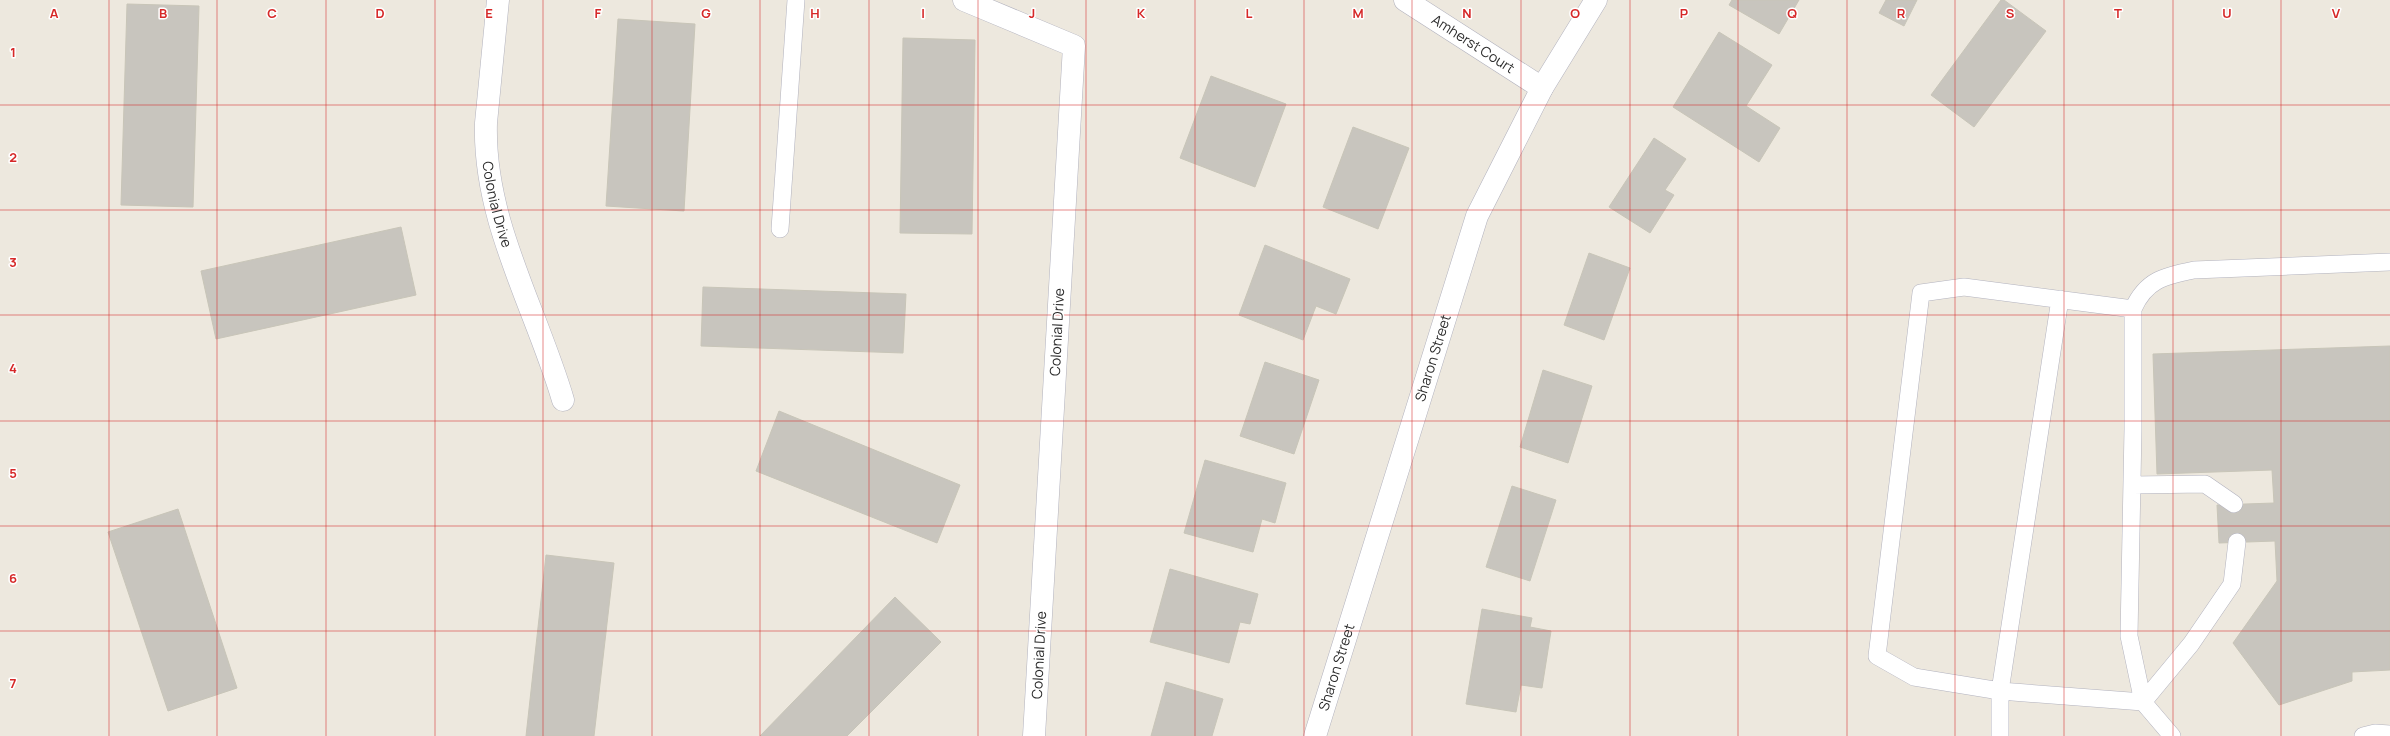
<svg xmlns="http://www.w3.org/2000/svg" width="2390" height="736" font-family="Manrope,sans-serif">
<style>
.building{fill:#c8c5be;stroke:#c8c5b8}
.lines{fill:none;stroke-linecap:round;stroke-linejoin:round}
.lane-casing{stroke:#b2b2be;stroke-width:18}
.street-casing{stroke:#b2b2be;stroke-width:23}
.lane{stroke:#fff;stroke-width:17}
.street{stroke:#fff;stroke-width:22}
.grid{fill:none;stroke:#d62828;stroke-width:1;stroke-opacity:0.55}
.labels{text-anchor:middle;stroke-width:3;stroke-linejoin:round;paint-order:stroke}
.street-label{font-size:14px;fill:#2c2c2c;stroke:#fff}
.grid-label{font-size:13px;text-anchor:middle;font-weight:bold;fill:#d62828;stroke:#fff;stroke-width:3;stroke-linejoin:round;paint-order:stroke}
</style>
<rect width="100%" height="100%" fill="#ede8de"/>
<path class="building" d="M 1732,0 L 1799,0 L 1779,34 L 1729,5 Z
M 1886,0 L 1917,0 L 1904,26 L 1879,13 Z
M 2001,0 L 2004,0 L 2046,31 L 1974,127 L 1931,95 Z
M 127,4 L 199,6 L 193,207 L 121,205 Z
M 618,19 L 695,24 L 684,211 L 606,206 Z
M 1719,32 L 1772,65 L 1746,106 L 1780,128 L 1759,162 L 1673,107 Z
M 903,38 L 975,40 L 972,234 L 900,233 Z
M 1211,76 L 1286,104 L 1255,187 L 1180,158 Z
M 1353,127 L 1409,148 L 1378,229 L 1323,207 Z
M 1654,138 L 1686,159 L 1665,190 L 1674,195 L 1650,233 L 1609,207 Z
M 401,227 L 416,295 L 216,339 L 201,271 Z
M 1265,245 L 1350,279 L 1336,314 L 1316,306 L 1303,340 L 1239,315 Z
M 1589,253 L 1630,268 L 1604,340 L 1564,325 Z
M 703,287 L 906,294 L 903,353 L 701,346 Z
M 2390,346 L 2390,670 L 2352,672 L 2352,681 L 2279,705 L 2233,643 L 2277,581 L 2275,541 L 2219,543 L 2217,505 L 2274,503 L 2272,470 L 2157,474 L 2153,354 Z
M 1265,362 L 1319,380 L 1294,454 L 1240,436 Z
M 1543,370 L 1592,386 L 1568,463 L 1520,447 Z
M 779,411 L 960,485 L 937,543 L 756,471 Z
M 1205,460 L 1286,483 L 1275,523 L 1262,519 L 1253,552 L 1184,533 Z
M 1512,486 L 1556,500 L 1530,581 L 1486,567 Z
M 178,509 L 237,688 L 168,711 L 108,532 Z
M 546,555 L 614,563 L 594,736 L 526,736 Z
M 1170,569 L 1258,594 L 1250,624 L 1240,622 L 1229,663 L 1150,642 Z
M 895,597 L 941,642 L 847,736 L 760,736 Z
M 1482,609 L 1532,618 L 1530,627 L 1551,631 L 1542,688 L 1521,685 L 1516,712 L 1466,704 Z
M 1166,682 L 1223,699 L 1212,736 L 1151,736 Z"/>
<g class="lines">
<g class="lane-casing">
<path id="lane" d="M 780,229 L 796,0
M 2133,309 L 1964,287 L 1921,293 L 1877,656 L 1914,677 L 2000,691 L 2143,702 L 2191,644 L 2232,584 L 2237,542
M 2133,485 L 2205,484 L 2234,504
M 2000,736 L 2000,691 L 2060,299
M 2172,736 L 2143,702 L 2129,636 L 2133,429 L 2133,309 C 2146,280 2164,276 2194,270 L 2390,262
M 2363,736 L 2375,733 L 2390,734"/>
</g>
<g class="street-casing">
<g id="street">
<path id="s1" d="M 498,0 L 486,123 C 483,221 536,308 563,400"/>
<path d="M 964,0 L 1074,46 L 1034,736"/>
<path id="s2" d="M 1405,0 L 1542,88"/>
<path id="s3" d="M 1315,736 L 1477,216 L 1542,88 L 1596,0"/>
</g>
</g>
<use href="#lane" class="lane"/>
<use href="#street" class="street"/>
</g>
<path class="grid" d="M 109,0 L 109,736M 217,0 L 217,736M 326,0 L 326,736M 435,0 L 435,736M 543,0 L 543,736M 652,0 L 652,736M 760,0 L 760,736M 869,0 L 869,736M 978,0 L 978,736M 1086,0 L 1086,736M 1195,0 L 1195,736M 1304,0 L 1304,736M 1412,0 L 1412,736M 1521,0 L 1521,736M 1630,0 L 1630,736M 1738,0 L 1738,736M 1847,0 L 1847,736M 1955,0 L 1955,736M 2064,0 L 2064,736M 2173,0 L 2173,736M 2281,0 L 2281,736M 0,105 L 2390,105M 0,210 L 2390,210M 0,315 L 2390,315M 0,421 L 2390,421M 0,526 L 2390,526M 0,631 L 2390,631"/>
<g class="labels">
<g class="street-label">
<text dy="5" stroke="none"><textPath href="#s2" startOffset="81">Amherst Court</textPath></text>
<text dy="5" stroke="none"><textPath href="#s1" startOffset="206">Colonial Drive</textPath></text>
<text transform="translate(1057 332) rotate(-87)" y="5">Colonial Drive</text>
<text dy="5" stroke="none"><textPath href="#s3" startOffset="396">Sharon Street</textPath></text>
<text transform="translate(1039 655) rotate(-87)" y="5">Colonial Drive</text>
<text dy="5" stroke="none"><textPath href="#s3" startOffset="72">Sharon Street</textPath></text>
</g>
</g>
<g class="grid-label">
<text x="54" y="18">A</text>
<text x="163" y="18">B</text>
<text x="272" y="18">C</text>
<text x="380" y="18">D</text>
<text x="489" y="18">E</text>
<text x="598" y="18">F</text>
<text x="706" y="18">G</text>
<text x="815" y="18">H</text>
<text x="923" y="18">I</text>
<text x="1032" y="18">J</text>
<text x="1141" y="18">K</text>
<text x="1249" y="18">L</text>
<text x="1358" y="18">M</text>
<text x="1467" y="18">N</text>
<text x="1575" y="18">O</text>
<text x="1684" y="18">P</text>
<text x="1792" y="18">Q</text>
<text x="1901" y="18">R</text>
<text x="2010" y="18">S</text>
<text x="2118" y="18">T</text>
<text x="2227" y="18">U</text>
<text x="2336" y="18">V</text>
<text x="13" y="57">1</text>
<text x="13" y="162">2</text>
<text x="13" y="267">3</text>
<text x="13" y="373">4</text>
<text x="13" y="478">5</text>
<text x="13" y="583">6</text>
<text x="13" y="688">7</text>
</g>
</svg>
